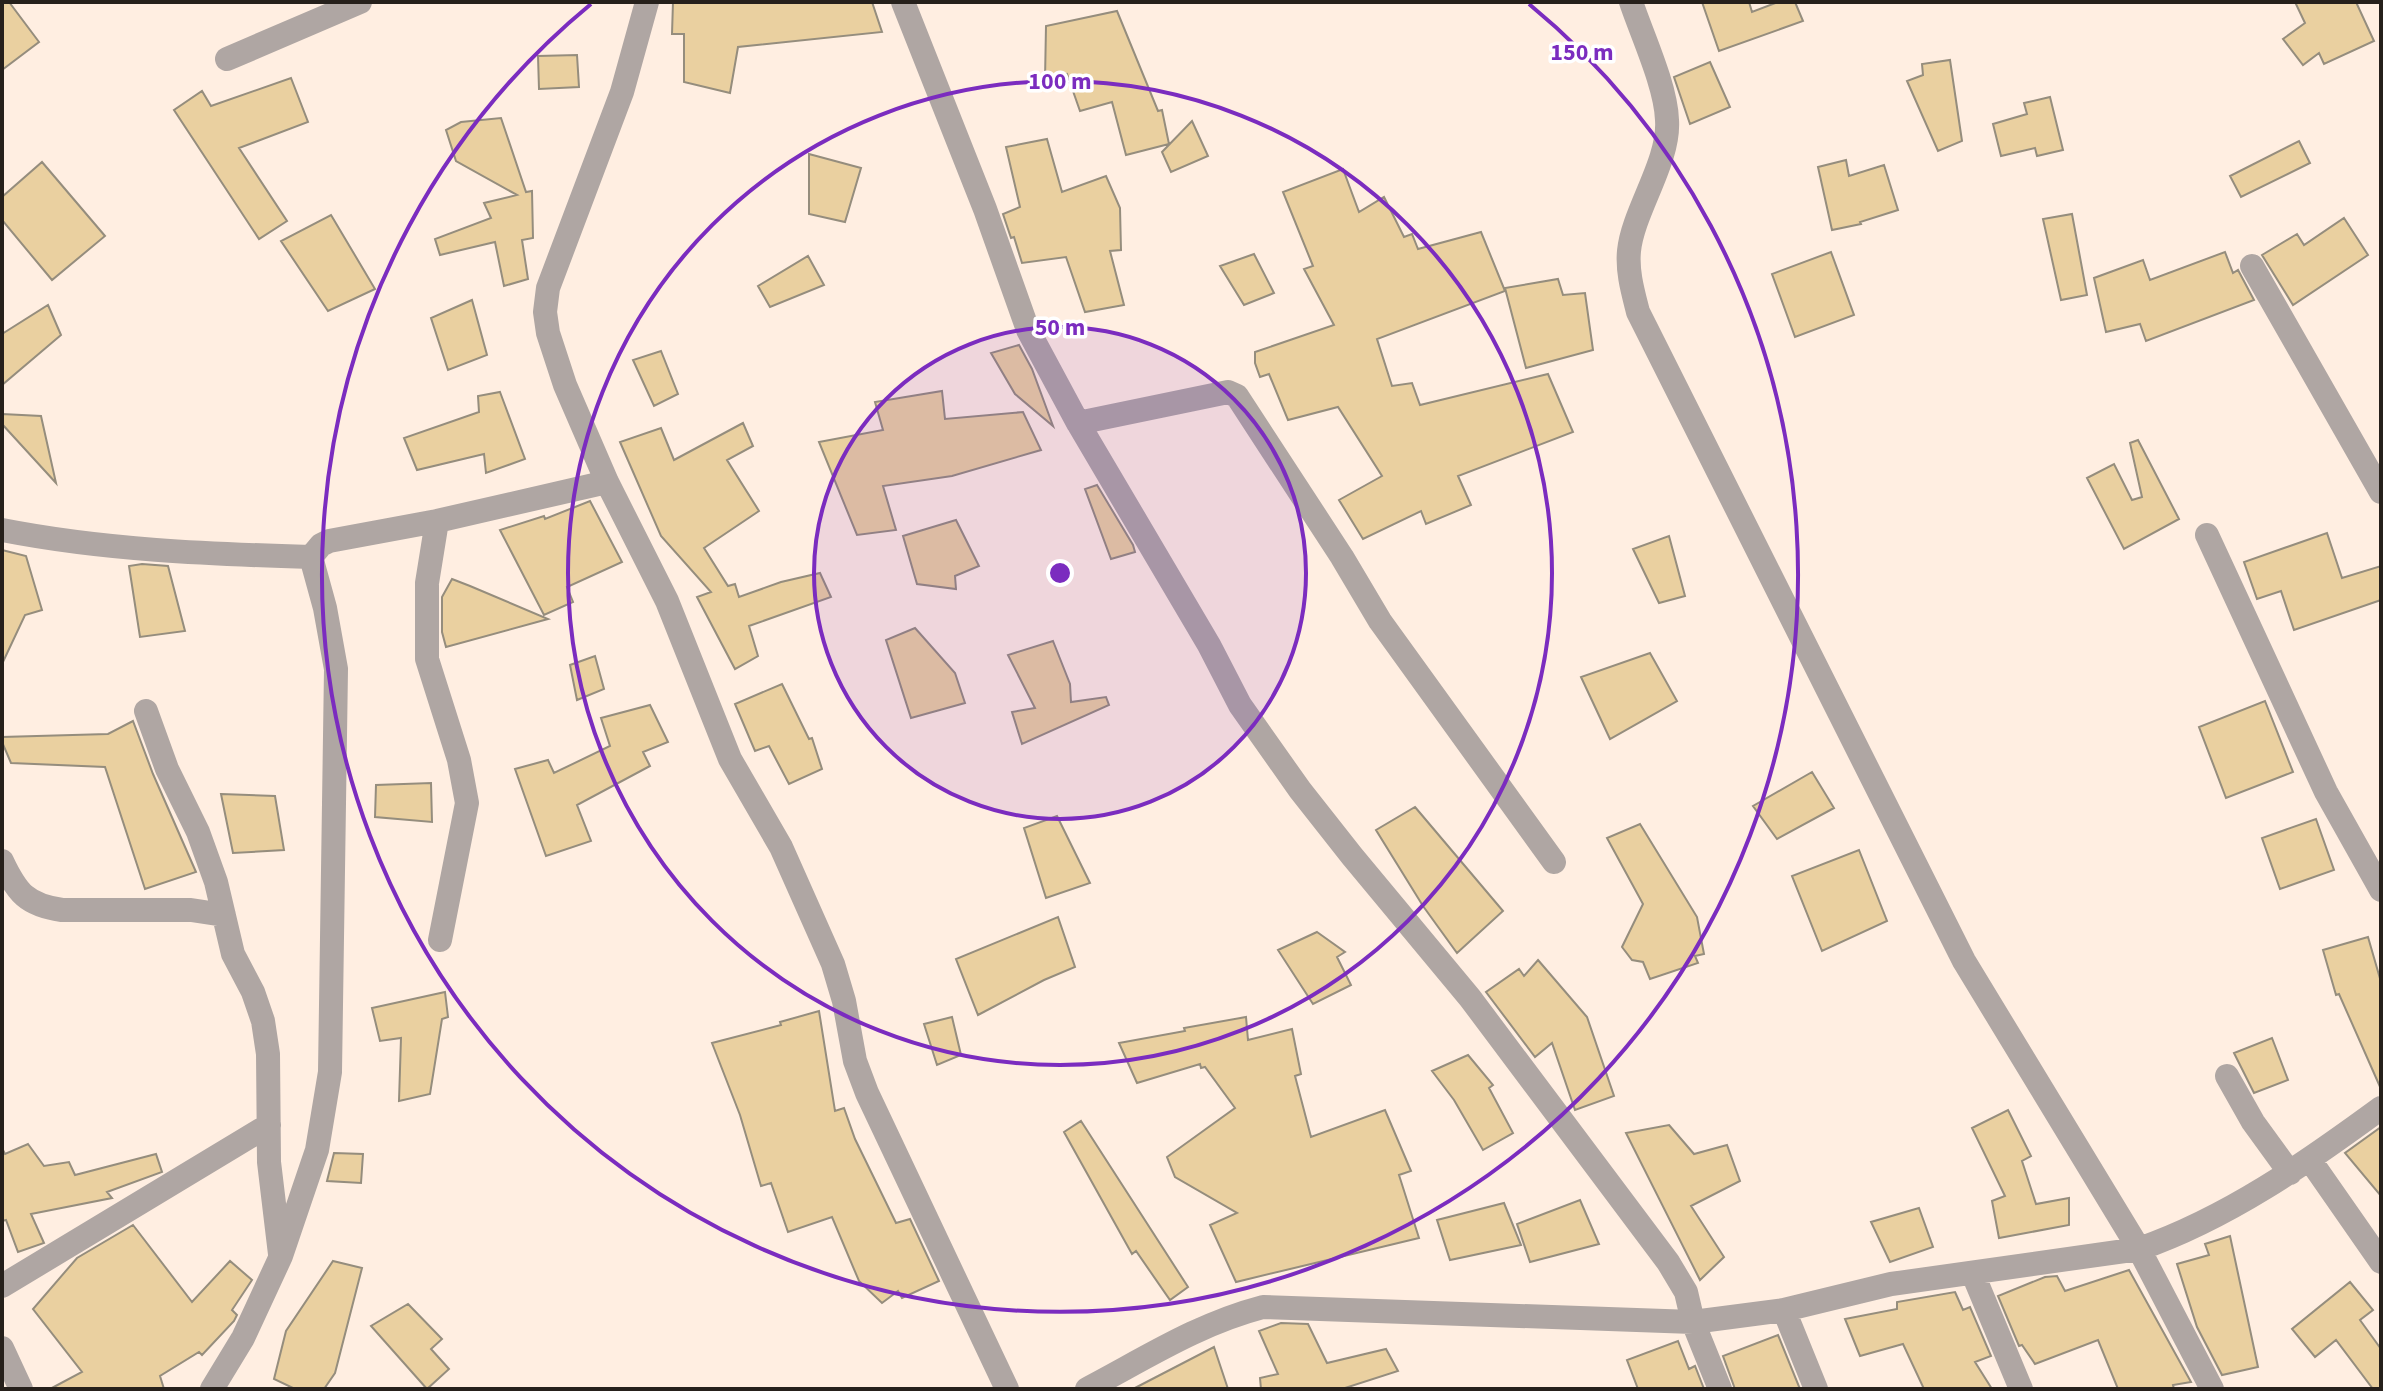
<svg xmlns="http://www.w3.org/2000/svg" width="2383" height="1391" font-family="'Source Sans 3',sans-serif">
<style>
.building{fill:#ead0a0;stroke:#958d7d;stroke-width:2}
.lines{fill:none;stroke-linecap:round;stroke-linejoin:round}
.minor{stroke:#afa6a3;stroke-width:24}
.ring{fill:none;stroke:#7b2cbf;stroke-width:4}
.centre{fill:#7b2cbf;stroke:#fff;stroke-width:4}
.ring-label{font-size:24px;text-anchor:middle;font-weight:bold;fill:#7b2cbf;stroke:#fff;stroke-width:7;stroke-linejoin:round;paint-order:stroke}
</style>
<rect width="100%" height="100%" fill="#ffeee1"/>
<path class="building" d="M 2,2 L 9,2 L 39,42 L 2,70 Z
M 673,2 L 872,2 L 882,32 L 738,47 L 730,93 L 684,82 L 684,34 L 672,34 Z
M 1702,2 L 1749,2 L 1752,12 L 1778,2 L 1795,2 L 1803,21 L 1719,51 Z
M 2295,2 L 2356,2 L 2374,41 L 2324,64 L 2319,53 L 2303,65 L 2283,39 L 2305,23 Z
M 1117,11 L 1158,111 L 1162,110 L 1169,144 L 1126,155 L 1112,102 L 1080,111 L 1067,74 L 1045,80 L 1046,26 Z
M 577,55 L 579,87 L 539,89 L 538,56 Z
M 1950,60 L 1962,141 L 1938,151 L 1907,81 L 1923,75 L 1922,64 Z
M 1710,62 L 1730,107 L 1690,124 L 1674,77 Z
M 291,78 L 308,122 L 239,148 L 287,221 L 259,239 L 174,110 L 202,91 L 211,106 Z
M 2050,97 L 2063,150 L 2037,156 L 2035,148 L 2001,156 L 1993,124 L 2027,114 L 2024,103 Z
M 501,118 L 526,192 L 532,191 L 533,238 L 522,240 L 528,279 L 504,286 L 495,242 L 440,255 L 435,239 L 491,218 L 484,203 L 517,195 L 456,161 L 446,130 L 461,122 Z
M 1192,121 L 1208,156 L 1171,172 L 1162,152 Z
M 1047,139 L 1062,192 L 1106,176 L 1120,208 L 1121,250 L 1110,251 L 1124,305 L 1085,312 L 1066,257 L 1022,263 L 1014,237 L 1011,238 L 1003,214 L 1020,207 L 1006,147 Z
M 2299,141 L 2310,163 L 2241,197 L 2230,176 Z
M 809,154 L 861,168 L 845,222 L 809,214 Z
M 1846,160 L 1849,176 L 1884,165 L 1898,210 L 1860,222 L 1861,224 L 1832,230 L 1818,167 Z
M 42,162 L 105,236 L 52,280 L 2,220 L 2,197 Z
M 1343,169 L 1359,212 L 1384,197 L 1404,237 L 1412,234 L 1418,249 L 1481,232 L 1505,291 L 1377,339 L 1392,386 L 1412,383 L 1420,405 L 1548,374 L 1573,432 L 1458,476 L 1471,505 L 1426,524 L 1421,511 L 1363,539 L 1339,500 L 1382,476 L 1338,407 L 1288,420 L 1269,374 L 1260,377 L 1255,363 L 1255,352 L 1334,325 L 1304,269 L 1313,266 L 1283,192 Z
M 2072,214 L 2087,295 L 2061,300 L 2043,219 Z
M 331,215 L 375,289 L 328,311 L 281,241 Z
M 2344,218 L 2368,255 L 2293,305 L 2262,255 L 2297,234 L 2304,245 Z
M 1831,252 L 1854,315 L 1795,337 L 1772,274 Z
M 2225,252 L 2233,273 L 2238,270 L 2254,300 L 2146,341 L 2140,324 L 2106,332 L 2094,278 L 2143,260 L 2150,280 Z
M 1254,254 L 1274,293 L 1244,305 L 1220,266 Z
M 808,256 L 824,285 L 770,307 L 758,286 Z
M 1558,279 L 1563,295 L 1585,293 L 1593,350 L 1526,368 L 1505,288 Z
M 472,300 L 487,355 L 448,370 L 431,318 Z
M 48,305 L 61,335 L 2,385 L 2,334 Z
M 1019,345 L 1032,369 L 1053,426 L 1015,394 L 991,353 Z
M 661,351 L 678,394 L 654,406 L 633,360 Z
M 942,391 L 945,419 L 1023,412 L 1041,450 L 952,476 L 883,486 L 896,530 L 857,535 L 819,442 L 883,430 L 875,402 Z
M 500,392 L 525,459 L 486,473 L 484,454 L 417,470 L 404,438 L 479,412 L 478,396 Z
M 2,414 L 41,416 L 56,483 L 2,424 Z
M 743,423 L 753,446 L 727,460 L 759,511 L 704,548 L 728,586 L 735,584 L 739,597 L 781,582 L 820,573 L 831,597 L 749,626 L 758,656 L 735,669 L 697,597 L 711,592 L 661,536 L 620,442 L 661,428 L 674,460 Z
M 2138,440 L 2179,519 L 2124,549 L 2087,478 L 2114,464 L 2132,500 L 2142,497 L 2130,443 Z
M 1097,485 L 1133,545 L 1135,552 L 1111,559 L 1085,489 Z
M 590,501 L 622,562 L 567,587 L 573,602 L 544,615 L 500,530 L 544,516 L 545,519 Z
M 956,520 L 979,566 L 955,576 L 956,589 L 917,584 L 903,536 Z
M 2327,533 L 2342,578 L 2381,566 L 2381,600 L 2294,630 L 2281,591 L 2257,599 L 2244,562 Z
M 1669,536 L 1685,596 L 1659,603 L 1633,549 Z
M 2,550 L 26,556 L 42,610 L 25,615 L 2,664 Z
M 142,564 L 168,566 L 185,631 L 140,637 L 129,566 Z
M 452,579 L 470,586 L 548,619 L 446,647 L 442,632 L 442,597 Z
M 915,628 L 955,673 L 965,703 L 911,718 L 886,640 Z
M 1053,641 L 1070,684 L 1071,702 L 1106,697 L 1109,705 L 1022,744 L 1012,712 L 1035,708 L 1008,655 Z
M 1650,653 L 1677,701 L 1610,739 L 1581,677 Z
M 595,656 L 604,689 L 577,700 L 570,665 Z
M 782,684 L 809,739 L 812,738 L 822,769 L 789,784 L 769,746 L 755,751 L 735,704 Z
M 2265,701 L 2293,772 L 2226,798 L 2199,727 Z
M 650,705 L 668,742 L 643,752 L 650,766 L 577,805 L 591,841 L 546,856 L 515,769 L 548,760 L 554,773 L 610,746 L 601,718 Z
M 133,721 L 153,774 L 196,872 L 145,889 L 105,767 L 11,763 L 2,742 L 2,737 L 108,734 Z
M 1812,772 L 1834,808 L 1777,839 L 1753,806 Z
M 431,783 L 432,822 L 375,817 L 376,785 Z
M 221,794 L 275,796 L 284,850 L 233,853 Z
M 1415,807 L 1503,911 L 1457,953 L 1423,906 L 1376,830 Z
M 1057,816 L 1090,883 L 1046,898 L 1024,828 Z
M 2316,819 L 2334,870 L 2280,889 L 2262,838 Z
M 1640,824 L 1697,917 L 1704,954 L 1695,956 L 1698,963 L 1650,979 L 1643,962 L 1632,960 L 1622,947 L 1643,904 L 1607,838 Z
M 1859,850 L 1887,921 L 1822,951 L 1792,876 Z
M 1058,917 L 1075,967 L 1044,980 L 978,1015 L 956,959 Z
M 1317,932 L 1345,952 L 1337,957 L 1351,985 L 1313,1004 L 1278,950 Z
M 2368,937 L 2381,982 L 2381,1089 L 2339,994 L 2336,995 L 2323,950 Z
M 1538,960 L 1587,1017 L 1614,1096 L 1575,1110 L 1552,1043 L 1535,1057 L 1486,992 L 1519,969 L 1524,976 Z
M 445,992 L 448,1017 L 442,1019 L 430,1094 L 399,1101 L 401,1038 L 380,1041 L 372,1008 Z
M 819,1011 L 835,1111 L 844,1108 L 855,1139 L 896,1223 L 910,1219 L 939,1281 L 902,1298 L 898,1291 L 882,1303 L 859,1281 L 832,1217 L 788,1232 L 771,1183 L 761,1186 L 740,1115 L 712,1043 L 781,1025 L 780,1022 Z
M 952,1017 L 961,1055 L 937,1065 L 924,1024 Z
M 1246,1017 L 1248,1040 L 1292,1029 L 1301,1074 L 1295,1076 L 1311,1137 L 1385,1110 L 1411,1171 L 1399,1175 L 1419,1238 L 1236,1282 L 1210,1225 L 1237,1213 L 1175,1177 L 1167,1157 L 1235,1108 L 1205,1067 L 1201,1068 L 1200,1064 L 1137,1083 L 1119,1043 L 1185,1031 L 1184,1028 Z
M 2272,1038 L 2288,1080 L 2254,1093 L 2234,1053 Z
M 1468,1055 L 1493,1085 L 1489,1088 L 1513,1133 L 1483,1150 L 1454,1100 L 1432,1071 Z
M 2008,1110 L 2031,1156 L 2022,1161 L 2036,1204 L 2069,1198 L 2069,1225 L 1999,1238 L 1992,1201 L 2005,1196 L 1972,1128 Z
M 1081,1121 L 1188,1287 L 1170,1300 L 1136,1251 L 1132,1254 L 1064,1132 Z
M 1669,1125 L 1694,1154 L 1727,1145 L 1740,1181 L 1691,1206 L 1724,1257 L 1700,1280 L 1626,1133 Z
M 2381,1127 L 2381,1196 L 2345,1153 Z
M 28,1144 L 44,1166 L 69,1162 L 75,1175 L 156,1154 L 162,1172 L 107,1192 L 112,1198 L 31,1214 L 44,1243 L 18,1252 L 6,1220 L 2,1221 L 2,1148 L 5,1154 Z
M 334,1153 L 363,1154 L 361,1183 L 327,1181 Z
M 1580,1200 L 1599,1244 L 1530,1262 L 1517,1224 Z
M 1504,1203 L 1521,1245 L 1450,1260 L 1437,1220 Z
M 1919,1208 L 1933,1247 L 1890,1262 L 1871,1222 Z
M 133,1225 L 192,1302 L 230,1261 L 252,1280 L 232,1310 L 237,1315 L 234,1321 L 202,1355 L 199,1352 L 160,1376 L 164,1389 L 50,1389 L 82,1372 L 33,1309 L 77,1258 Z
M 2230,1236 L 2258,1367 L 2222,1375 L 2197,1327 L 2177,1264 L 2209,1255 L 2205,1244 Z
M 333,1261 L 362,1268 L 335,1373 L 324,1389 L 295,1389 L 274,1379 L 286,1331 Z
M 2129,1270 L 2191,1382 L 2173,1385 L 2174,1389 L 2118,1389 L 2098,1340 L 2035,1364 L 2022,1345 L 2019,1346 L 1998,1296 L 2045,1277 L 2057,1276 L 2065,1291 Z
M 2350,1282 L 2373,1310 L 2360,1320 L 2381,1349 L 2381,1389 L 2373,1389 L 2336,1340 L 2315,1357 L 2292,1329 Z
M 1955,1292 L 1963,1310 L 1970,1307 L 1991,1356 L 1975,1362 L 1992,1389 L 1924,1389 L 1903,1344 L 1860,1356 L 1845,1319 L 1897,1309 L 1897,1302 Z
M 408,1304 L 442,1339 L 431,1349 L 449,1369 L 427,1389 L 371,1326 Z
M 1281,1323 L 1308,1324 L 1327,1363 L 1386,1349 L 1398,1371 L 1342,1389 L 1261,1389 L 1260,1378 L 1278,1374 L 1259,1331 Z
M 1778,1335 L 1800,1389 L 1735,1389 L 1723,1356 Z
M 1678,1341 L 1689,1369 L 1695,1366 L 1704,1389 L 1638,1389 L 1627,1360 Z
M 1214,1347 L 1228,1389 L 1133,1389 Z"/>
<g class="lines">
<path class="minor" d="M 647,2 L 622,92 L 548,288 L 545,312 L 548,333 L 565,385 L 607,482 L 667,601 L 730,759 L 781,847 L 833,964 L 844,1001 L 855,1061 L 867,1093 L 1007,1389
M 903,2 L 985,209 L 1028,330 L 1078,423 L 1209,645 L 1240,705 L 1300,790 L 1352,856 L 1470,998 L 1668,1262 L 1686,1292 L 1693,1322 L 1720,1389
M 1631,2 C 1642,35 1666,86 1667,120 C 1670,161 1633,211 1629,251 C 1627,272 1633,292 1638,312 L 1964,961 L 2139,1249 L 2212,1389
M 227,59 L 360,2
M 2252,266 L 2381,492
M 1078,423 L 1228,392 L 1237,396 L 1342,557 L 1380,621 L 1554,862
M 437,521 L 427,583 L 427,659 L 459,760 L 467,803 L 440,940
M 2,530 C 104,550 207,554 311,557
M 2207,535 L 2326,792 L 2381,890
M 146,711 L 167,769 L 198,832 L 216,882 L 233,954 L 253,992 L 263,1021 L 268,1054 L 269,1162 L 280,1254
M 2,861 C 17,893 27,905 62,910 L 191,910 L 224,915
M 2227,1076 L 2253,1122 L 2290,1173
M 2310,1160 L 2381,1262
M 1973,1274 L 2021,1389
M 2,1286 L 269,1125
M 1784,1310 L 1816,1389
M 2,1348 L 21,1389
M 212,1389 L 243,1338 L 281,1256 L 317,1150 L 330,1072 L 336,669 L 325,608 L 311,557 L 321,545 L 329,541 L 437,521 L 607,482
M 1087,1389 C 1146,1358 1198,1324 1263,1307 L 1693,1322 L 1784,1310 L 1891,1284 L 2139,1249 C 2228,1218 2306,1163 2381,1108"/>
</g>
<circle cx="1060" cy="573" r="246" fill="#7b2cbf" fill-opacity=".12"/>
<g class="ring">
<circle cx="1060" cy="573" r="246"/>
<circle cx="1060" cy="573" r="492"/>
<path d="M1529 4A738 738 0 1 1 591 4"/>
</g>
<circle cx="1060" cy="573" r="12" class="centre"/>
<g class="ring-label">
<text x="1582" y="60">150 m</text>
<text x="1060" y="89">100 m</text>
<text x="1060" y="335">50 m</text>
</g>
<rect width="2383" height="1391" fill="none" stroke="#26201b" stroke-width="8"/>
</svg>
